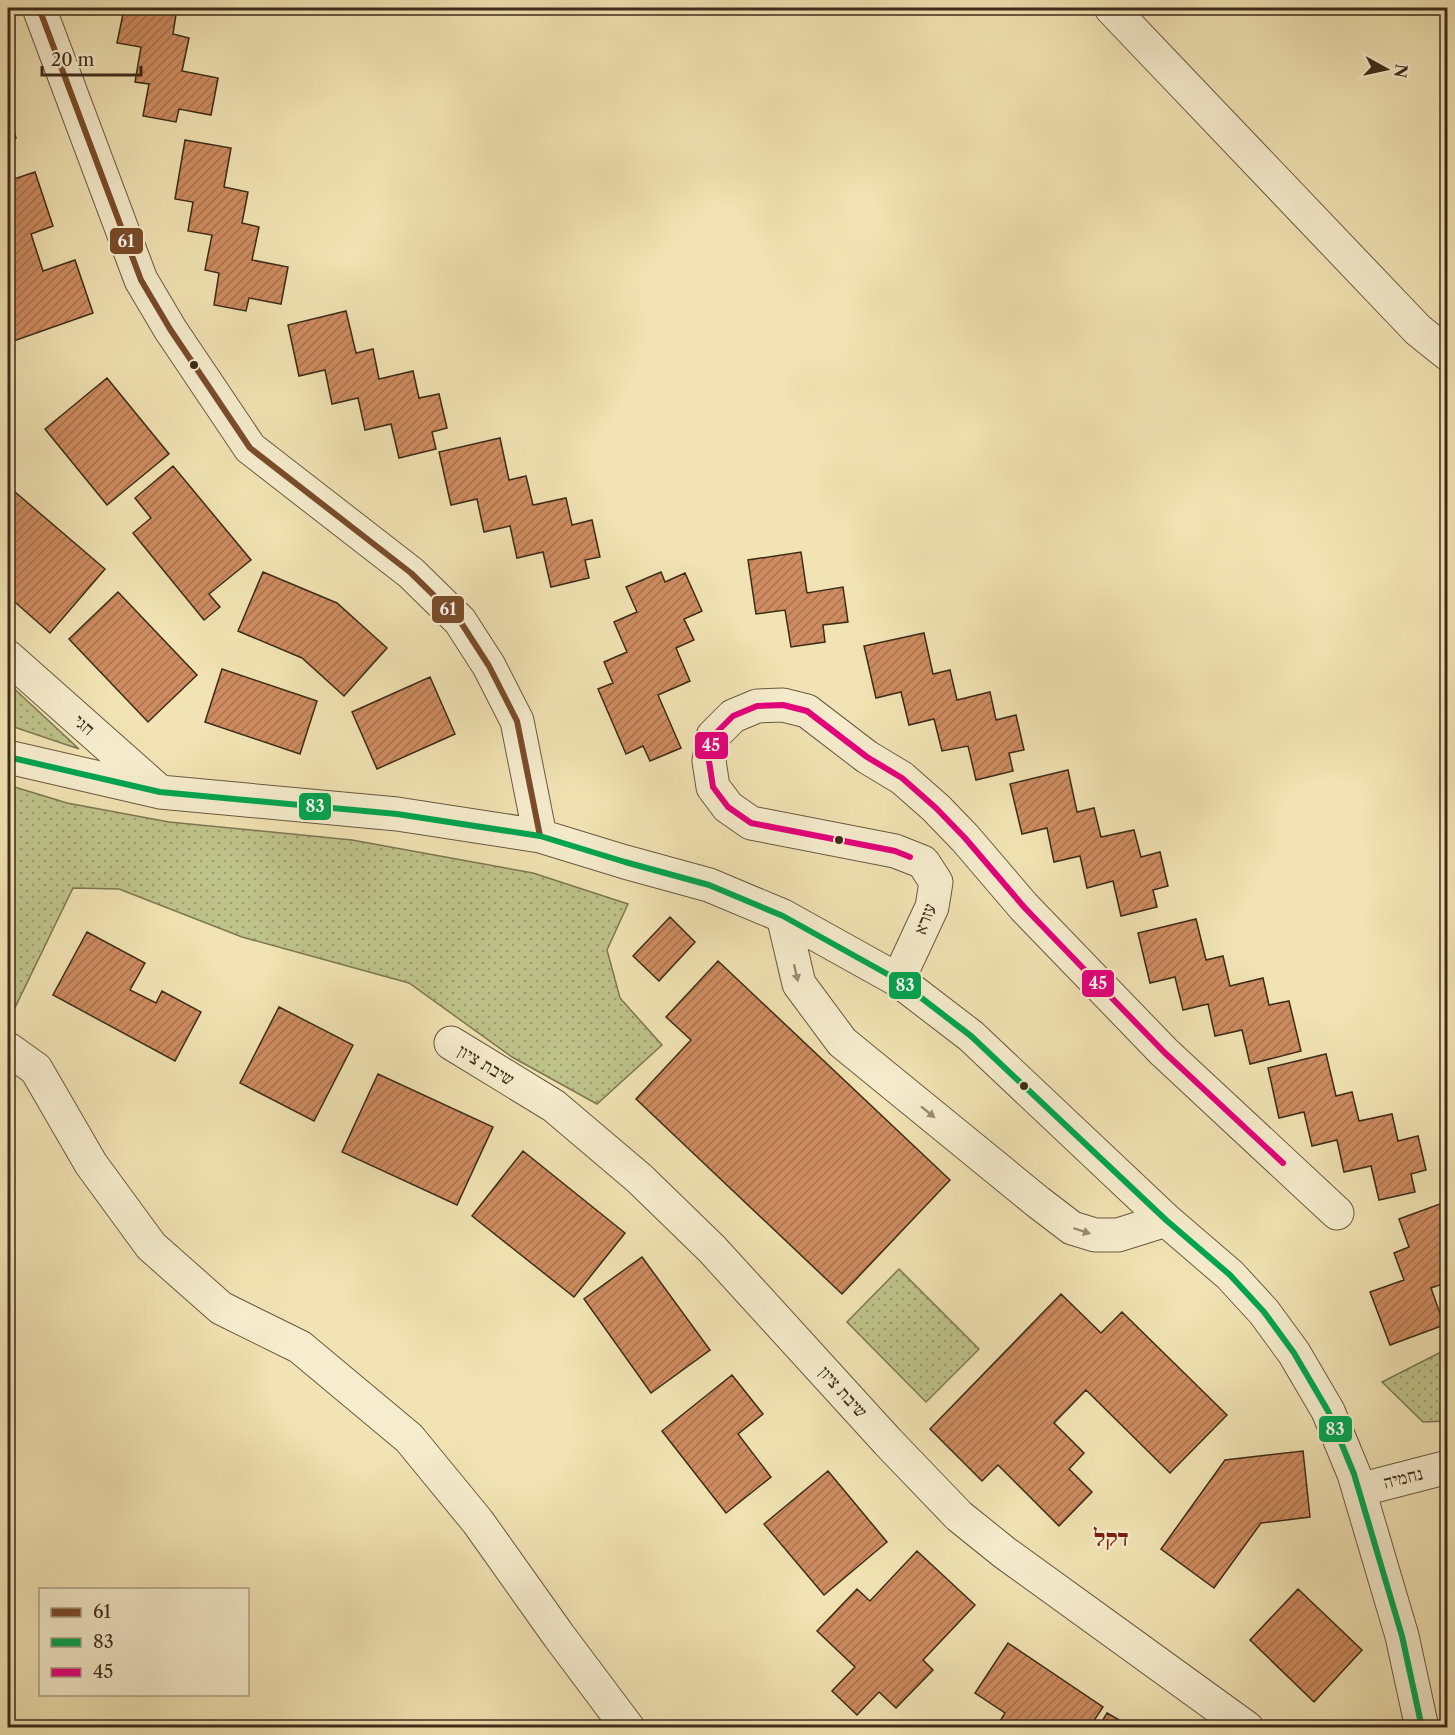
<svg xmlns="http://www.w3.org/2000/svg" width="1455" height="1735" font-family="'Libre Caslon Text','Frank Ruhl Libre',serif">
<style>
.green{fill:url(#green-dots);stroke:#7d7752;stroke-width:1.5}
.building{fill:url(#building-hatch);stroke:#3c2b19;stroke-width:1.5}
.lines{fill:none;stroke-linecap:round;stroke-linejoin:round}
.minor-casing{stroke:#695940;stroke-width:35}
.minor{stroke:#f6edce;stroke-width:33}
.bus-1-casing{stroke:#f6edce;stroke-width:10}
.bus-2-casing{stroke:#f6edce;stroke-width:10}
.bus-3-casing{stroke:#f6edce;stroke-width:10}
.bus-1{stroke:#7a4b2a;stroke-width:6}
.bus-2{stroke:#00a651;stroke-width:6}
.bus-3{stroke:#e5007d;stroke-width:6}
.oneway{fill:#998c74}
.bus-dot{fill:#3c2b19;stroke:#f6edce;stroke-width:2}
.labels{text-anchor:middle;stroke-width:4.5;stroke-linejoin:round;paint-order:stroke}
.street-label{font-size:18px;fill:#3c2b19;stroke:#f6edce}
.district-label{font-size:24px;font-weight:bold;fill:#7a1f14;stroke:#f6edce}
.line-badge{stroke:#f6edce;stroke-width:2}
.badge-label{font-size:16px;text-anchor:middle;font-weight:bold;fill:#fff}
</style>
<defs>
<pattern id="green-dots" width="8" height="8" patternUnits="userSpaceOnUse" patternTransform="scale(1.5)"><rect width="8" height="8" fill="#bec38a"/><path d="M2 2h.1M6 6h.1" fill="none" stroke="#9c9f70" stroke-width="1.8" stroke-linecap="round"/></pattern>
<pattern id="building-hatch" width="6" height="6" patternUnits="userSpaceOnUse" patternTransform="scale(1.5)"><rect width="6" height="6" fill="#ce8c60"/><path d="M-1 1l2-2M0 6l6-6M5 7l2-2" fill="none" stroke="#a8734e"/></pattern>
</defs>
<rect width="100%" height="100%" fill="#f1e3b3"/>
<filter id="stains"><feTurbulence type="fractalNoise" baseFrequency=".00333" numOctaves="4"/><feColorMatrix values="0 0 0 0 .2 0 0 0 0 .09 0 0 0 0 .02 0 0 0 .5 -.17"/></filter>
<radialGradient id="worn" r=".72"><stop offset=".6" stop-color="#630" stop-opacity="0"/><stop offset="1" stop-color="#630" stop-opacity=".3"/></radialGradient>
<path class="green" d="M 8,683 L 79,749 L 8,725 Z
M 8,785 L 67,803 L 169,822 L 352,840 L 533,873 L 628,904 L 607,950 L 620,998 L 662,1045 L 597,1104 L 512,1057 L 409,983 L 242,937 L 119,889 L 73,888 L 8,1022 Z
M 899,1269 L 979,1349 L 926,1402 L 847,1322 Z
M 1447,1349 L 1447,1421 L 1423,1422 L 1382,1382 Z"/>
<path class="building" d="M 104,8 L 177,8 L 173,34 L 189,38 L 182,71 L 218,78 L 211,115 L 179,109 L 176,122 L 143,116 L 149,84 L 135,82 L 141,47 L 117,43 L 123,14 L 104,10 Z
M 8,112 L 16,138 L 8,141 Z
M 185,140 L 231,148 L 224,187 L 248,192 L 242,223 L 259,227 L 252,260 L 288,267 L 281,304 L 249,298 L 246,311 L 214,305 L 219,273 L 205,270 L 212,235 L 188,231 L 193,202 L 175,199 Z
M 35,172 L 53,226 L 31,234 L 43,271 L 75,260 L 93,313 L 8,343 L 8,181 Z
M 346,311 L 356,353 L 373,349 L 379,379 L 413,371 L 419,398 L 439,394 L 447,428 L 432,432 L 436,449 L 399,458 L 391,424 L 365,430 L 358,398 L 332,404 L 325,370 L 299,376 L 288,325 Z
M 107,378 L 169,454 L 107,505 L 45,429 Z
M 500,438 L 509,480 L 526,476 L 533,505 L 566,498 L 572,525 L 592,520 L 600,557 L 585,560 L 589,578 L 551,587 L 543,552 L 517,558 L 510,526 L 484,532 L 477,499 L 451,505 L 439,452 Z
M 173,466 L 251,560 L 209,594 L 220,607 L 204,620 L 133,533 L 151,518 L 135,498 Z
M 8,486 L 105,569 L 50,633 L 8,596 Z
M 801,552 L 807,593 L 843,587 L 848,622 L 823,625 L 825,642 L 791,647 L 785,610 L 756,614 L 748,560 Z
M 263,572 L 337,603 L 387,648 L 344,696 L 302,658 L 238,631 Z
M 661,572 L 665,582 L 685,573 L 702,611 L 684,619 L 694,640 L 676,648 L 690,681 L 658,695 L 681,748 L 650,761 L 643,746 L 626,754 L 598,689 L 613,683 L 604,662 L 627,652 L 614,622 L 637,612 L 626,587 Z
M 118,592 L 197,675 L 148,722 L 69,639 Z
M 924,633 L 933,674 L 950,670 L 957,700 L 990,692 L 996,720 L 1016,715 L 1024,750 L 1009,753 L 1013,771 L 976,780 L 968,746 L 942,751 L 934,719 L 909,725 L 901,692 L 876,698 L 864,646 Z
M 222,669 L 317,701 L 300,754 L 205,722 Z
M 430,677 L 455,734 L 377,769 L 352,712 Z
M 1068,770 L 1077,812 L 1094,808 L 1101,837 L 1134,830 L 1141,857 L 1160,852 L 1168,886 L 1153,890 L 1157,907 L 1121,916 L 1113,881 L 1087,888 L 1080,856 L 1054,862 L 1047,828 L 1022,834 L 1010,784 Z
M 670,917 L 695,942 L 659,981 L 633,956 Z
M 1196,919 L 1206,960 L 1223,956 L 1230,986 L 1263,978 L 1269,1005 L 1289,1001 L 1301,1051 L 1250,1064 L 1242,1030 L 1215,1036 L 1208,1004 L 1183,1010 L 1175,977 L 1150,983 L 1138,933 Z
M 87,932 L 145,963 L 130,990 L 156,1003 L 162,991 L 201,1012 L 175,1061 L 53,995 Z
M 718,961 L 950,1180 L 842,1294 L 636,1099 L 691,1040 L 666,1017 Z
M 279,1007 L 353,1045 L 314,1121 L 240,1083 Z
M 1326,1054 L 1336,1096 L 1352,1092 L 1359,1121 L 1392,1114 L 1398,1141 L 1418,1136 L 1426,1170 L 1411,1174 L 1415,1192 L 1379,1200 L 1371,1166 L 1344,1172 L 1337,1140 L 1312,1146 L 1304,1112 L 1279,1118 L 1268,1068 Z
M 378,1074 L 493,1127 L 457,1205 L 342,1152 Z
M 523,1151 L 625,1233 L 574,1297 L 472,1216 Z
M 1448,1201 L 1448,1246 L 1445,1246 L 1448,1252 L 1448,1282 L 1431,1288 L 1444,1325 L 1390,1345 L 1370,1292 L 1404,1280 L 1394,1253 L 1409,1247 L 1399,1219 Z
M 642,1257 L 710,1350 L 651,1393 L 584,1299 Z
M 1061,1294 L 1101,1333 L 1122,1312 L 1227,1415 L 1170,1473 L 1086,1390 L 1054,1423 L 1084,1453 L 1069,1469 L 1092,1492 L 1059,1526 L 998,1465 L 982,1481 L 930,1429 Z
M 732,1375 L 763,1414 L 738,1434 L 771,1477 L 726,1513 L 662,1431 Z
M 1303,1451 L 1310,1517 L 1261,1523 L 1214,1588 L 1161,1549 L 1225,1460 Z
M 828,1471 L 887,1542 L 824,1595 L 764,1524 Z
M 917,1551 L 975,1605 L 923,1660 L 933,1670 L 896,1708 L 879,1692 L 857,1715 L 832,1691 L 855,1667 L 817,1631 L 857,1589 L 870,1601 Z
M 1298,1589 L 1362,1650 L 1314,1702 L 1250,1640 Z
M 1008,1643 L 1103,1707 L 1089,1728 L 996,1728 L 1005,1713 L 975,1693 Z
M 1107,1713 L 1133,1728 L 1098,1728 Z"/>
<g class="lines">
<g class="minor-casing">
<path id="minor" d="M 39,8 L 141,280 L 170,329 L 250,448 L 411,573 L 460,621 L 489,666 L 517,721 L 540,836
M 1111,8 L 1418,330 L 1448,354
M 8,657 L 159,791
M 8,757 L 160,792 L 397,814 L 540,836 L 625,862 L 709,885 L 783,916 L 898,980 L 971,1036 L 1166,1220 L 1230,1275 L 1264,1312 L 1294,1353 L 1328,1411 L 1354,1474 L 1402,1636 L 1422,1728
M 783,916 L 799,984 L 842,1042 L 1038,1202 L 1072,1228 L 1095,1235 L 1118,1235 L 1166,1220
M 898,980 L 932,907 L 936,882 L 923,862 L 895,851 L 751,823 L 728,807 L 713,787 L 709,761 L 713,736 L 733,716 L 757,706 L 783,705 L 807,711 L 867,757 L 902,778 L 936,808 L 965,838 L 1024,907 L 1164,1052 L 1337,1213
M 451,1043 L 554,1106 L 640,1179 L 712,1249 L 888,1442 L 959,1516 L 1005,1553 L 1247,1728
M 8,1049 L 36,1069 L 91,1164 L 151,1246 L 221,1308 L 300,1347 L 409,1438 L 478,1522 L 559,1636 L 628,1728
M 1359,1490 L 1448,1467"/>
</g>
<use href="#minor" class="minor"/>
<g class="bus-1-casing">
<path id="bus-1" d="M 39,8 L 141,280 L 170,329 L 250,448 L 411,573 L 460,621 L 489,666 L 517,721 L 540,836"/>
</g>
<g class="bus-2-casing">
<path id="bus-2" d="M 8,757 L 160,792 L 397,814 L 540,836 L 625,862 L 709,885 L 783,916 L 898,980 L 971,1036 L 1166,1220 L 1230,1275 L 1264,1312 L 1294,1353 L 1328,1411 L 1354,1474 L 1402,1636 L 1422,1728"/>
</g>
<g class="bus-3-casing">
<path id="bus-3" d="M 910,857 L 895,851 L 751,823 L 728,807 L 713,787 L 709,761 L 713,736 L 733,716 L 757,706 L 783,705 L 807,711 L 867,757 L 902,778 L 936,808 L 965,838 L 1024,907 L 1164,1052 L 1283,1163"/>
</g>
<use href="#bus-1" class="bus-1"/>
<use href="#bus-2" class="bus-2"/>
<use href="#bus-3" class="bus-3"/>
</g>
<defs><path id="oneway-solid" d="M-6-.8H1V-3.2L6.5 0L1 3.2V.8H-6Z" transform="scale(1.5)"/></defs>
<g class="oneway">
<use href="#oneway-solid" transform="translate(796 973) rotate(77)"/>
<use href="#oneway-solid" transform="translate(928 1112) rotate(39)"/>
<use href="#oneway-solid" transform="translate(1082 1231) rotate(18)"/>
</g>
<g class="bus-dot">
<circle cx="194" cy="365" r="5"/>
<circle cx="839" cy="840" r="5"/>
<circle cx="1024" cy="1086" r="5"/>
</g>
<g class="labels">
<g class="street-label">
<text transform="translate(84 725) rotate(41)" y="6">חגי</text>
<text transform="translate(925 919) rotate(-69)" y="6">עזרא</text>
<text transform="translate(486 1065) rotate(31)" y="6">שיבת ציון</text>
<text transform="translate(843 1392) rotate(48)" y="6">שיבת ציון</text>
<text transform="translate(1403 1478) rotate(-14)" y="6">נחמיה</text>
</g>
<g class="district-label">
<text x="1111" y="1546">דקל</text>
</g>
</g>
<g class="line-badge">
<rect x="109" y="227" width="35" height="28" rx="6" fill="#7a4b2a"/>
<rect x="431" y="595" width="34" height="29" rx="6" fill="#7a4b2a"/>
<rect x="694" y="731" width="35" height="29" rx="6" fill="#e5007d"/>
<rect x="298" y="792" width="34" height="29" rx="6" fill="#00a651"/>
<rect x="1081" y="969" width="34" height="29" rx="6" fill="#e5007d"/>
<rect x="888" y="971" width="34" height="29" rx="6" fill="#00a651"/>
<rect x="1318" y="1415" width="35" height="28" rx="6" fill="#00a651"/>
</g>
<g class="badge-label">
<text x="126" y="247">61</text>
<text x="448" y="615">61</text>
<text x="711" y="751">45</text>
<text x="315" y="812">83</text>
<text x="1098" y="989">45</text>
<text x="905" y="991">83</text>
<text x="1335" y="1435">83</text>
</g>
<rect width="1455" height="1735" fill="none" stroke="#f1e3b3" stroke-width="30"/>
<rect x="9" y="9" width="1437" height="1717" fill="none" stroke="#3c2b19" stroke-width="3"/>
<rect x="15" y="15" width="1425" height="1705" fill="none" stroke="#3c2b19" stroke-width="1.5"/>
<rect x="39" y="1588" width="210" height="108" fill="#f6edce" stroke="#ac9f86" stroke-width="1.5"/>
<rect x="51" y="1608" width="30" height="9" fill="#7a4b2a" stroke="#ac9f86" stroke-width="1.5"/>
<text x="93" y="1618" font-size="18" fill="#3c2b19">61</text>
<rect x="51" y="1638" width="30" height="9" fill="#00a651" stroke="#ac9f86" stroke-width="1.5"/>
<text x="93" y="1648" font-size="18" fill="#3c2b19">83</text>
<rect x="51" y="1668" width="30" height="9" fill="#e5007d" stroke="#ac9f86" stroke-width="1.5"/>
<text x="93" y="1678" font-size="18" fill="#3c2b19">45</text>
<g transform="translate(1386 69) rotate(98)" stroke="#f6edce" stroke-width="4.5" paint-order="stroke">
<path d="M0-4.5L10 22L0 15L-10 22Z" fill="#3c2b19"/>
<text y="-9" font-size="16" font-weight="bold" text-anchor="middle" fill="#3c2b19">N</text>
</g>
<path d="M42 66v9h99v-9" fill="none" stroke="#3c2b19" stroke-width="3"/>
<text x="51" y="66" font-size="18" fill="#3c2b19" stroke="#f6edce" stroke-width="4.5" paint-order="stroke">20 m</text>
<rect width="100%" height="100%" filter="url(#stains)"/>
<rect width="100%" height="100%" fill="url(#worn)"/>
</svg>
